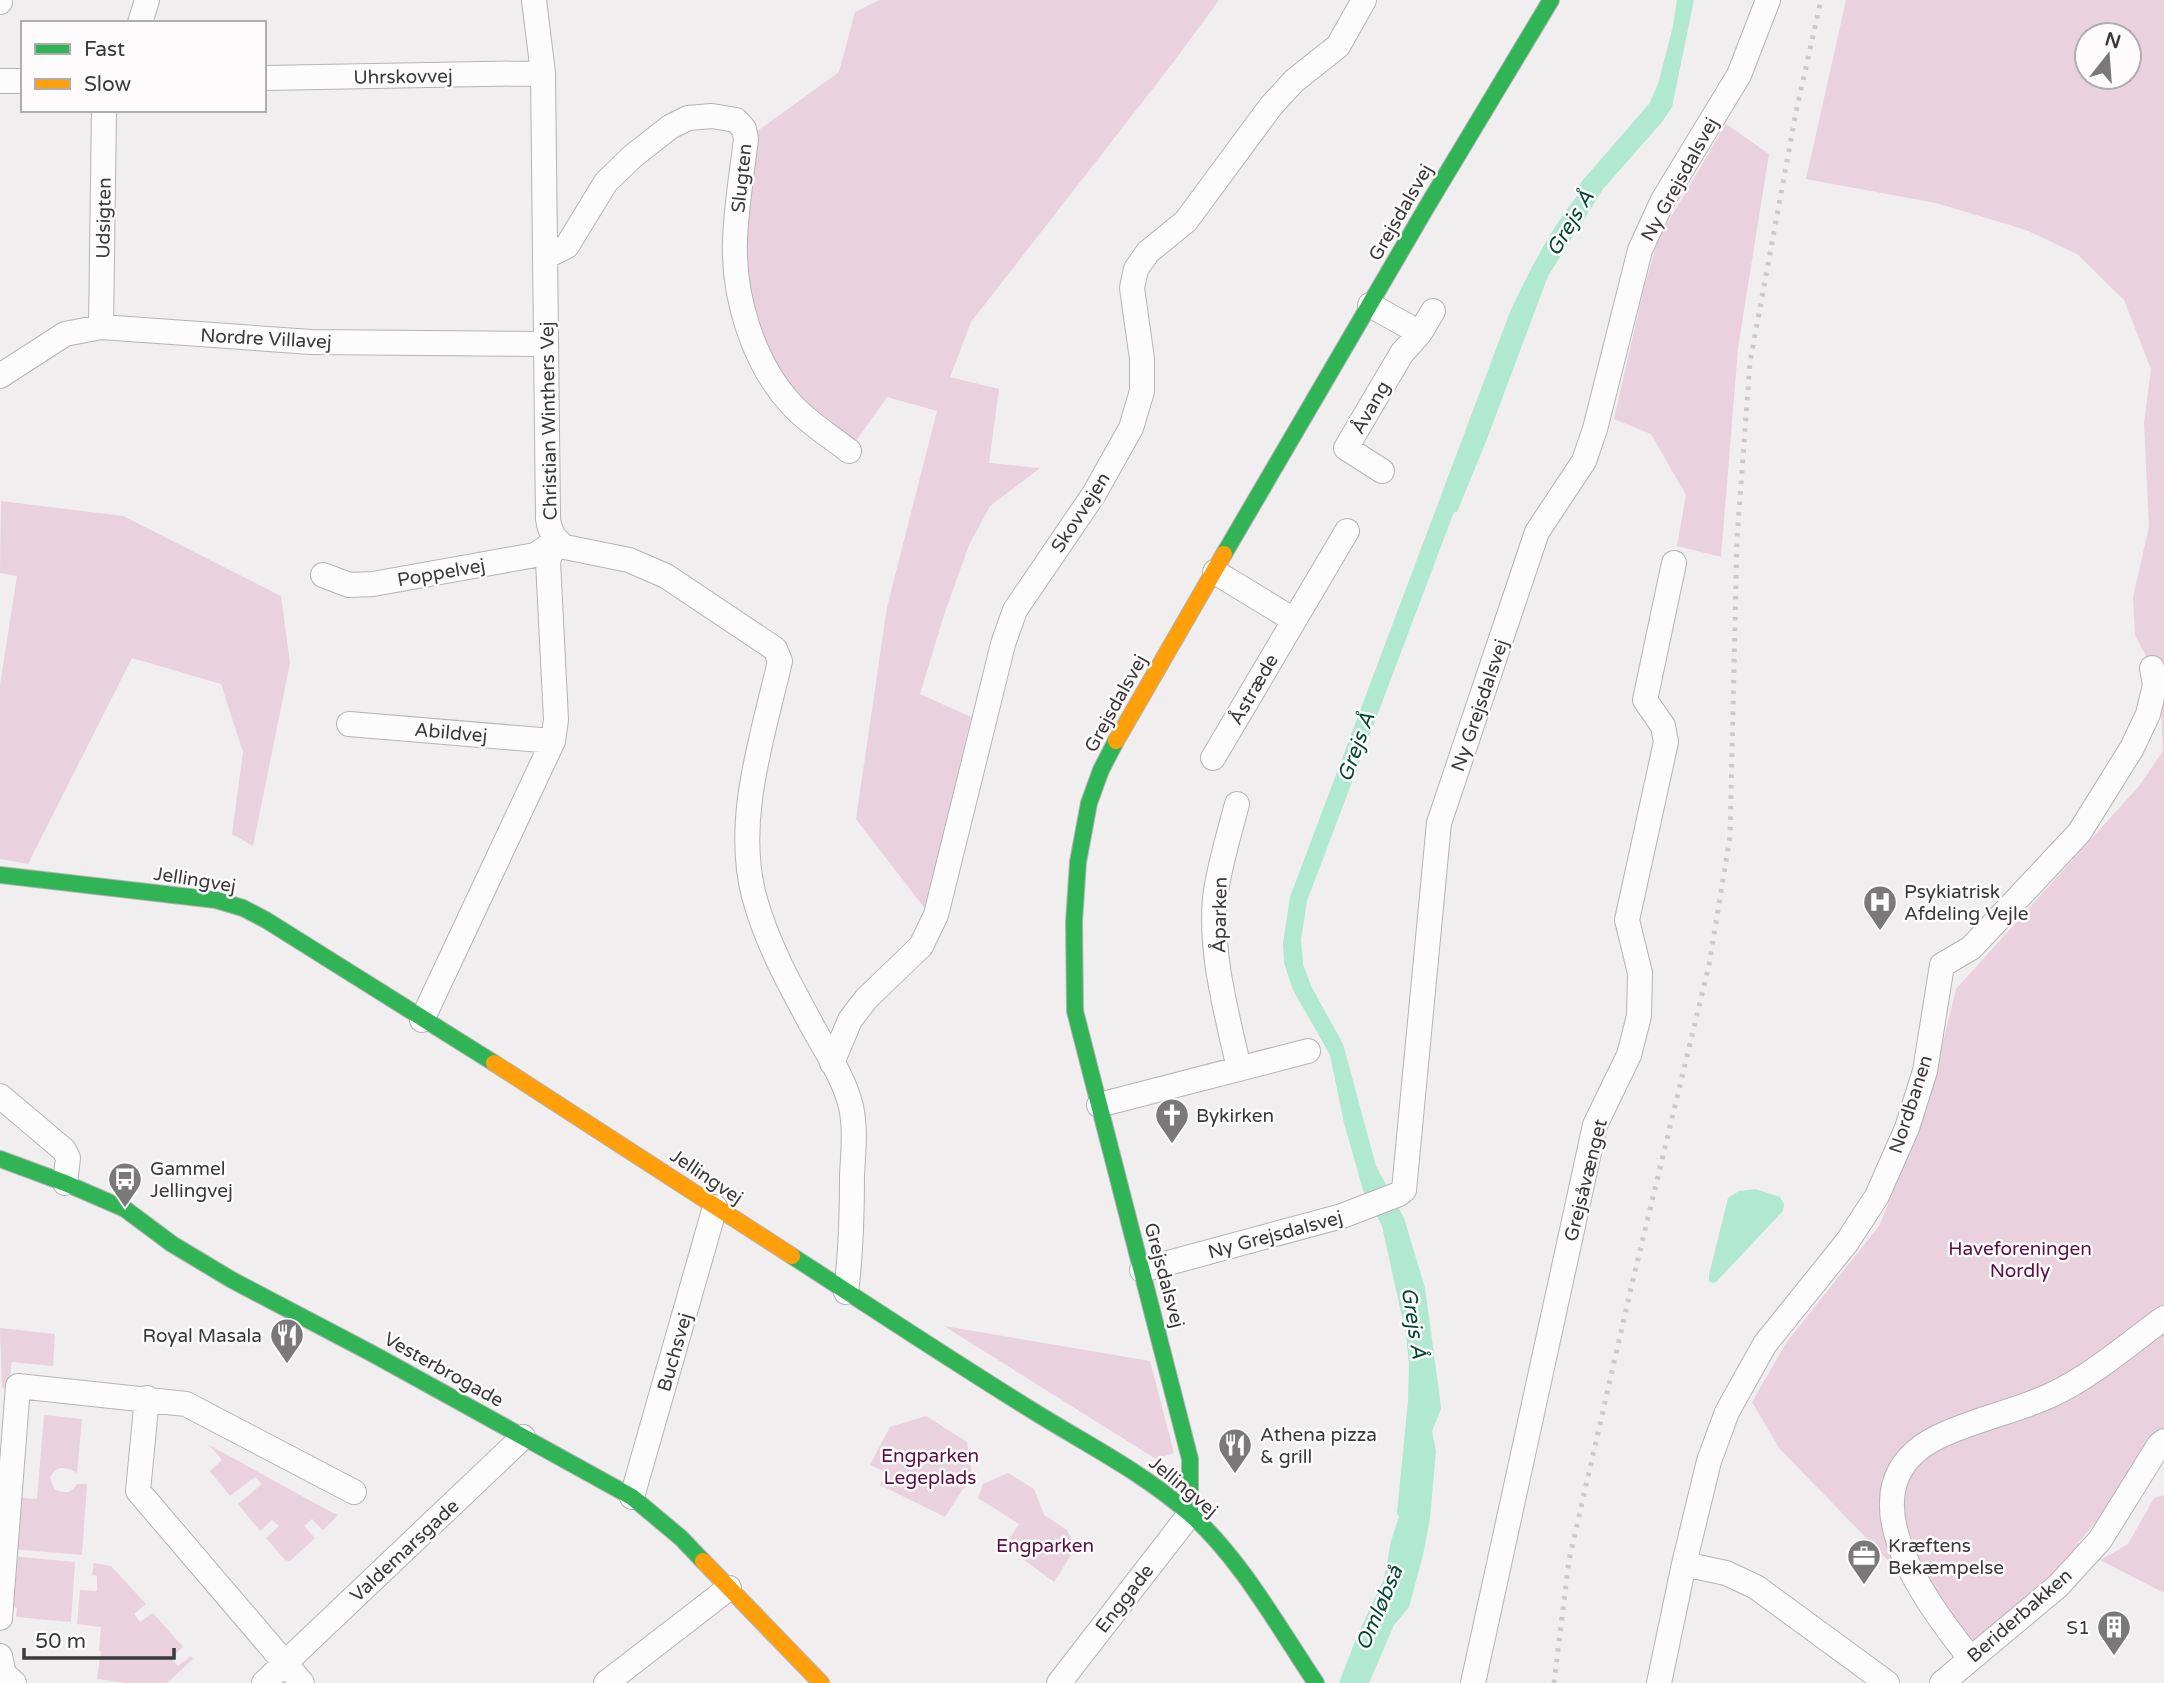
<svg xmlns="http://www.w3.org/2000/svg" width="2164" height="1683" font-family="'Varela Round',sans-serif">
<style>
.green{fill:#e9d1de;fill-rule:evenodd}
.water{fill:#b0e8d2}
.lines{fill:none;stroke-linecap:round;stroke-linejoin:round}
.street-casing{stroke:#b5b3b4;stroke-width:26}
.fast-casing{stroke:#b5b3b4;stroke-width:18}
.slow-casing{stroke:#b5b3b4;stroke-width:18}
.street{stroke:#fdfcfd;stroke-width:24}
.fast{stroke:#30b455;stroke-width:16}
.slow{stroke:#ff9f0a;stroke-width:16}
.rail{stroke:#cbc9ca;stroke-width:5;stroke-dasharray:3.5 7;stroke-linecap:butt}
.labels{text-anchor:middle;stroke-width:5;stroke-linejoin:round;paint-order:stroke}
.street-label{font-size:19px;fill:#3b393a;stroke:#fefbfc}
.poi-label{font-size:19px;fill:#3b393a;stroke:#fefbfc;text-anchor:start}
.park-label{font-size:19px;fill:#5c0f43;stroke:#fefbfc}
.water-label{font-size:21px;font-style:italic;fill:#004834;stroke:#fefbfc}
</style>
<rect width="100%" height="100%" fill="#f0eeef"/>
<path class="green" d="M 879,0 L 1219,0 L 1172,64 L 971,322 L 950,377 L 999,389 L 989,463 L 1040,468 L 990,506 L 969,545 L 944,615 L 920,694 L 971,717 L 926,910 L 856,819 L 887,607 L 937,411 L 887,397 L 856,441 L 830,428 L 788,389 L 761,333 L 748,286 L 745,242 L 756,132 L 839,72 L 855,12 Z
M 1846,0 L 2164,0 L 2164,1431 L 2112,1503 L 2078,1543 L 2101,1560 L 2128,1544 L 2154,1498 L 2164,1495 L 2164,1593 L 2100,1560 L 1969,1644 L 1779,1448 L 1752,1402 L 1786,1343 L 1879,1226 L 1926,1112 L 1956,989 L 2139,786 L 2163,751 L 2160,682 L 2135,635 L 2133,597 L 2149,527 L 2144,423 L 2151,369 L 2124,300 L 2077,254 L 2026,230 L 1936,203 L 1806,179 ZM 2087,35 L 2129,35 L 2129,77 L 2087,77 Z
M 1726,124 L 1769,154 L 1738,348 L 1721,557 L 1677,546 L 1686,495 L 1651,434 L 1614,419 L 1643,292 L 1658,239 Z
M 1,501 L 123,516 L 281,596 L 290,663 L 253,846 L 232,834 L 243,752 L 221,684 L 132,658 L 28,864 L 0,859 L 0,685 L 17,576 L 0,573 Z
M 944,1326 L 1150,1361 L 1174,1453 L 1156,1459 Z
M 0,1328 L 55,1334 L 53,1366 L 12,1362 L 8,1389 L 2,1388 Z
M 44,1415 L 82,1419 L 77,1473 C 67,1467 56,1464 50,1478 L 54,1489 C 65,1494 71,1494 77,1484 L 87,1484 L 82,1555 L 12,1549 L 16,1489 L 22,1490 L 23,1498 L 37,1499 Z
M 926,1416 L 967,1442 L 972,1475 L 945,1517 L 880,1485 L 887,1473 L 870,1465 L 890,1427 Z
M 209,1445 L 331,1512 L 338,1515 L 323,1530 L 312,1519 L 304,1526 L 315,1538 L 290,1561 L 285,1560 L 266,1538 L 279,1526 L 272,1520 L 260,1531 L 238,1504 L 262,1484 L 255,1477 L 230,1496 L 210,1471 L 222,1460 Z
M 1008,1473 L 1034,1489 L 1044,1515 L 1067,1530 L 1076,1547 L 1054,1582 L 1005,1546 L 1019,1524 L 978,1498 L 983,1484 Z
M 11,1556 L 75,1562 L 71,1622 L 16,1617 L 17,1608 L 8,1606 Z
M 94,1563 L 111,1566 L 146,1604 L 134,1614 L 140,1622 L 153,1613 L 183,1647 L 171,1658 L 178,1666 L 191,1656 L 193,1659 L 167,1683 L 125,1683 L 97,1679 L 101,1651 L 99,1651 L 101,1627 L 77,1624 L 80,1590 L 97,1591 L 97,1576 L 92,1575 Z"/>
<path class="water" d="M 1677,0 L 1694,0 L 1672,107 L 1662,122 L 1603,189 L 1548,276 L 1487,439 L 1457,512 L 1454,512 L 1307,901 L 1301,940 L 1303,964 L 1311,986 L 1343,1044 L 1376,1166 L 1404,1218 L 1425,1288 L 1440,1399 L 1441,1409 L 1432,1431 L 1436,1451 L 1430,1518 L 1423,1555 L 1409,1607 L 1394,1625 L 1369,1683 L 1339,1683 L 1358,1634 L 1384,1579 L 1391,1541 L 1399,1517 L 1397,1513 L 1408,1401 L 1409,1364 L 1406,1335 L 1382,1226 L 1363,1190 L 1344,1123 L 1330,1055 L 1293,990 L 1284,963 L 1283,943 L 1290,897 L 1510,312 C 1530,269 1551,228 1581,191 L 1580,185 L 1582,181 L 1649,104 L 1658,84 L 1673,26 Z
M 1755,1189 L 1780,1197 L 1784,1204 L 1783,1211 L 1716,1282 L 1712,1283 L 1709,1281 L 1709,1275 L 1728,1198 L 1739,1191 Z"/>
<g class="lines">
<g class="street-casing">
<path id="street" d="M 534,0 L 543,73 L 548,519 C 550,532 554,539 565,547 L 629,560 L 666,576 L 775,649 L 780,661 C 763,736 734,819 754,896 C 767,944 791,987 815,1031 C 827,1052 846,1083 851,1107 C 856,1129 853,1153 852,1176 C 852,1214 851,1253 846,1292
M 0,2 L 0,0
M 140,23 L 147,0
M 264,78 L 543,73
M 0,81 L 23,81
M 545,257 L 567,246 L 606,182 L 633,156 L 670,127 L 688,118 L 712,116 L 736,120 L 744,129 L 746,139 C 742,173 736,207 735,241 C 733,296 753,363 791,404 C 807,422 830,436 849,451
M 1370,305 L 1420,333
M 101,327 L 104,110
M 0,376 L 65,334 L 101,327 L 311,342 L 546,344
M 1382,471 L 1346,448 L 1402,353 L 1420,333 L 1433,311
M 1215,572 L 1294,620
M 323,575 L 349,585 L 373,584 L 535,555 L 556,541
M 349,724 L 553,741
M 1213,758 L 1347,531
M 1237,804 C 1229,835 1219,866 1215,898 C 1210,956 1227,1013 1239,1069
M 422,1020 L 553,741 L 556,720 L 548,561 L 556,541
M 832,1063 L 850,1020 L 866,999 L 921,946 L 936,915 L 1003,644 L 1015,610 L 1094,494 L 1131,428 L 1142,391 L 1142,359 L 1132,288 L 1136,269 L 1148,252 L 1186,221 L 1271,106 L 1294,81 L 1338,46 L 1364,0
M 0,1096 L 64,1150 L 68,1158 L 65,1183
M 1099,1105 L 1308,1051
M 1142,1270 L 1342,1216 L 1399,1194 L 1404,1190 L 1439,823 L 1537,532 L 1584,461 L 1595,429 L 1640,250 L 1663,200 L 1739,75 L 1768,0
M 147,1398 L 138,1491 L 302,1683
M 632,1497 L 715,1207
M 1684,1564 L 1709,1461 L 1727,1412 L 1765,1344 L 1847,1242 L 1877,1196 L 1907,1128 L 1925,1071 L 1942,965 L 1971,948 L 2079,833 L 2132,748 L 2148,714 L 2155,685 L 2152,668
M 0,1618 L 18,1386 L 186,1404 L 354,1492
M 0,1656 L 4,1674 L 14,1683
M 1970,1658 C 1925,1601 1838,1486 1938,1437 C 1973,1420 2013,1412 2049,1396 C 2091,1377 2127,1345 2164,1318
M 264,1683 L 523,1437
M 606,1683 L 729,1588
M 1059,1683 L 1190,1514
M 1473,1683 L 1595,1125 L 1629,1055 L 1639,1016 L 1640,973 L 1627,920 L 1666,742 L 1663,726 L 1645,700 L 1674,563
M 1659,1683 L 1684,1564 L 1726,1573 L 1756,1587 L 1887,1683
M 1942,1683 L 2058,1586 L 2100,1540 L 2159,1445 L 2164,1441"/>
</g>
<g class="fast-casing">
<path id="fast" d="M 1224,554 L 1429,203 L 1551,0
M 1116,741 L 1101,770 L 1089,803 L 1078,862 L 1074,922 L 1075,1011 L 1190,1459 L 1190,1514
M 0,875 L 216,900 L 243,908 L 266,920 L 494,1063
M 0,1159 L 65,1183 L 125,1209 L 172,1244 L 232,1280 L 373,1354 L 632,1497 L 681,1538 L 703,1561
M 792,1256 C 874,1309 955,1363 1038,1414 C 1090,1446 1143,1473 1189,1513 C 1239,1556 1279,1628 1316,1683"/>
</g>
<g class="slow-casing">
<path id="slow" d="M 1116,741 L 1224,554
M 494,1063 L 792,1256
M 703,1561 L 821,1683"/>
</g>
<use href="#street" class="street"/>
<use href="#fast" class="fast"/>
<use href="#slow" class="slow"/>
<path class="rail" d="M 1554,1683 L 1569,1560 L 1631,1288 L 1709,965 L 1730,837 L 1737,539 L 1750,362 L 1796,112 L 1821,0"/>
</g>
<defs>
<g id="hospital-pin" transform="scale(1.75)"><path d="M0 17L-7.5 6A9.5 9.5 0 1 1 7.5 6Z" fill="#7a7879" stroke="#fefbfc"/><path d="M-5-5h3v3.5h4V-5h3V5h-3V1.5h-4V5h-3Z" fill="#fff"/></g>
<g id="church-pin" transform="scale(1.75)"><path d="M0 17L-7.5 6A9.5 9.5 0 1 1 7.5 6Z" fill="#7a7879" stroke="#fefbfc"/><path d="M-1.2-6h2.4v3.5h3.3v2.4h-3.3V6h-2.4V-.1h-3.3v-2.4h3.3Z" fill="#fff"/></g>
<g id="bus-pin" transform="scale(1.75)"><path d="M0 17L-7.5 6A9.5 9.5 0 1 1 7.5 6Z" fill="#7a7879" stroke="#fefbfc"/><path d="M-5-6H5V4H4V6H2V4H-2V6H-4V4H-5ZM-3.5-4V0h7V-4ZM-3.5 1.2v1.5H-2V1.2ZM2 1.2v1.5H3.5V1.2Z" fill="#fff"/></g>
<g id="restaurant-pin" transform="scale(1.75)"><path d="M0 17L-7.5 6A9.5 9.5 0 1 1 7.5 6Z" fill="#7a7879" stroke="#fefbfc"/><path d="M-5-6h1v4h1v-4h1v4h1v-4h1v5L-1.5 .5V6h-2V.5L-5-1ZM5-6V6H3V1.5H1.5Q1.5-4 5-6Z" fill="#fff"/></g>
<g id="office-pin" transform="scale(1.75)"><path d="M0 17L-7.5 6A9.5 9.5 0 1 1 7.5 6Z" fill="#7a7879" stroke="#fefbfc"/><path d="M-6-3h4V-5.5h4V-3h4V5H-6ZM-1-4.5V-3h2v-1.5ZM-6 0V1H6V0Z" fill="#fff"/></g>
<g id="building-pin" transform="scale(1.75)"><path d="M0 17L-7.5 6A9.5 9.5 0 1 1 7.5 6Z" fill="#7a7879" stroke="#fefbfc"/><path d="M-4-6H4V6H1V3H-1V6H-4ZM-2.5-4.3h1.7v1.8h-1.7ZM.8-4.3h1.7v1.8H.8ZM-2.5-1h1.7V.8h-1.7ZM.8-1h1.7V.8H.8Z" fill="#fff"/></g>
</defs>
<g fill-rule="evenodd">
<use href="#hospital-pin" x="1880" y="902"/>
<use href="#church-pin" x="1172" y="1115"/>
<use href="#bus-pin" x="125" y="1179"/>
<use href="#restaurant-pin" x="287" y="1335"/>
<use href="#restaurant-pin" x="1235" y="1445"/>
<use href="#office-pin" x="1864" y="1556"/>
<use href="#building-pin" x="2114" y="1627"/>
</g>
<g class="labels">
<g class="street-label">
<text transform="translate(403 76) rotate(-1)" y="7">Uhrskovvej</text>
<text transform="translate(741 178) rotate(-84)" y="7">Slugten</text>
<text transform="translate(1679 179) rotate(-61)" y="7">Ny Grejsdalsvej</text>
<text transform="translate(1400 212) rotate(-60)" y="7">Grejsdalsvej</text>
<text transform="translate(103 218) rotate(-89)" y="7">Udsigten</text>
<text transform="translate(266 338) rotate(3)" y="7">Nordre Villavej</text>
<text transform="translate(1370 407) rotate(-60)" y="7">Åvang</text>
<text transform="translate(548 421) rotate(-91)" y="7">Christian Winthers Vej</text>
<text transform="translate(1080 512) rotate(-57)" y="7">Skovvejen</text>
<text transform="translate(441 572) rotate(-10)" y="7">Poppelvej</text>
<text transform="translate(1253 689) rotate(-60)" y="7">Åstræde</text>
<text transform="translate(1115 703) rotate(-61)" y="7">Grejsdalsvej</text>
<text transform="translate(1479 705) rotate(-71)" y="7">Ny Grejsdalsvej</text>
<text transform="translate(451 732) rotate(5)" y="7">Abildvej</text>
<text transform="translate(195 879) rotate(9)" y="7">Jellingvej</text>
<text transform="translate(1219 915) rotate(-89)" y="7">Åparken</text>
<text transform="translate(1910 1104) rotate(-72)" y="7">Nordbanen</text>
<text transform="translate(707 1176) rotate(34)" y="7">Jellingvej</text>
<text transform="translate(1585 1180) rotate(-76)" y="7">Grejsåvænget</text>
<text transform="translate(1275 1234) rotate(-15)" y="7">Ny Grejsdalsvej</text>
<text transform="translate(1165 1275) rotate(75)" y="7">Grejsdalsvej</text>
<text transform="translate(674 1352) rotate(-74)" y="7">Buchsvej</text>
<text transform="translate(444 1369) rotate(29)" y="7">Vesterbrogade</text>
<text transform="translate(1184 1486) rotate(40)" y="7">Jellingvej</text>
<text transform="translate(404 1550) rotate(-43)" y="7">Valdemarsgade</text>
<text transform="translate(1124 1598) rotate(-52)" y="7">Enggade</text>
<text transform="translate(2019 1615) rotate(-41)" y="7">Beriderbakken</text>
</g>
<g class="poi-label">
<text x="1904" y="898">Psykiatrisk<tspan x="1904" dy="22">Afdeling Vejle</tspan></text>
<text x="1196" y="1122">Bykirken</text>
<text x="150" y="1175">Gammel<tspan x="150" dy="22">Jellingvej</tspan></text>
<text x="262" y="1342" text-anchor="end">Royal Masala</text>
<text x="1260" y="1441">Athena pizza<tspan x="1260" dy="22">&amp; grill</tspan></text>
<text x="1888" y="1552">Kræftens<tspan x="1888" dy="22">Bekæmpelse</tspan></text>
<text x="2090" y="1634" text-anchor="end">S1</text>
</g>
<g class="park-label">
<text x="2020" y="1255">Haveforeningen<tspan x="2020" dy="22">Nordly</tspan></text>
<text x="930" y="1462">Engparken<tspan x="930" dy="22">Legeplads</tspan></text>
<text x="1045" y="1552">Engparken</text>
</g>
<g class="water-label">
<text transform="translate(1570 223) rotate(-59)" y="7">Grejs Å</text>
<text transform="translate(1356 747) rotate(-70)" y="7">Grejs Å</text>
<text transform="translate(1414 1323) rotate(81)" y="7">Grejs Å</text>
<text transform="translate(1379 1608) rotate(-67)" y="7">Omløbså</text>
</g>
</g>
<rect x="21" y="21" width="245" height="91" fill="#fefbfc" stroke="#b0adae" stroke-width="2"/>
<rect x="35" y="44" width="35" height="10" fill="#30b455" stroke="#b0adae" stroke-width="2"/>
<text x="84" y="56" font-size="21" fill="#3b393a">Fast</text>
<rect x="35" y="79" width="35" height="10" fill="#ff9f0a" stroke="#b0adae" stroke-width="2"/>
<text x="84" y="91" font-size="21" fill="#3b393a">Slow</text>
<g transform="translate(2108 56) rotate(17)"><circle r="33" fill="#fefbfc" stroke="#b0adae" stroke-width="2"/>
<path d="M0-5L12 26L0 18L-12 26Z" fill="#7a7879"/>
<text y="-10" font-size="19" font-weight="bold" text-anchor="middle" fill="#3b393a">N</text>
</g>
<path d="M24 1648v10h150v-10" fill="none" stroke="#3b393a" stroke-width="3.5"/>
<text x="35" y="1648" font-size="21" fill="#3b393a" stroke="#fefbfc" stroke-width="5" paint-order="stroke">50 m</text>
</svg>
